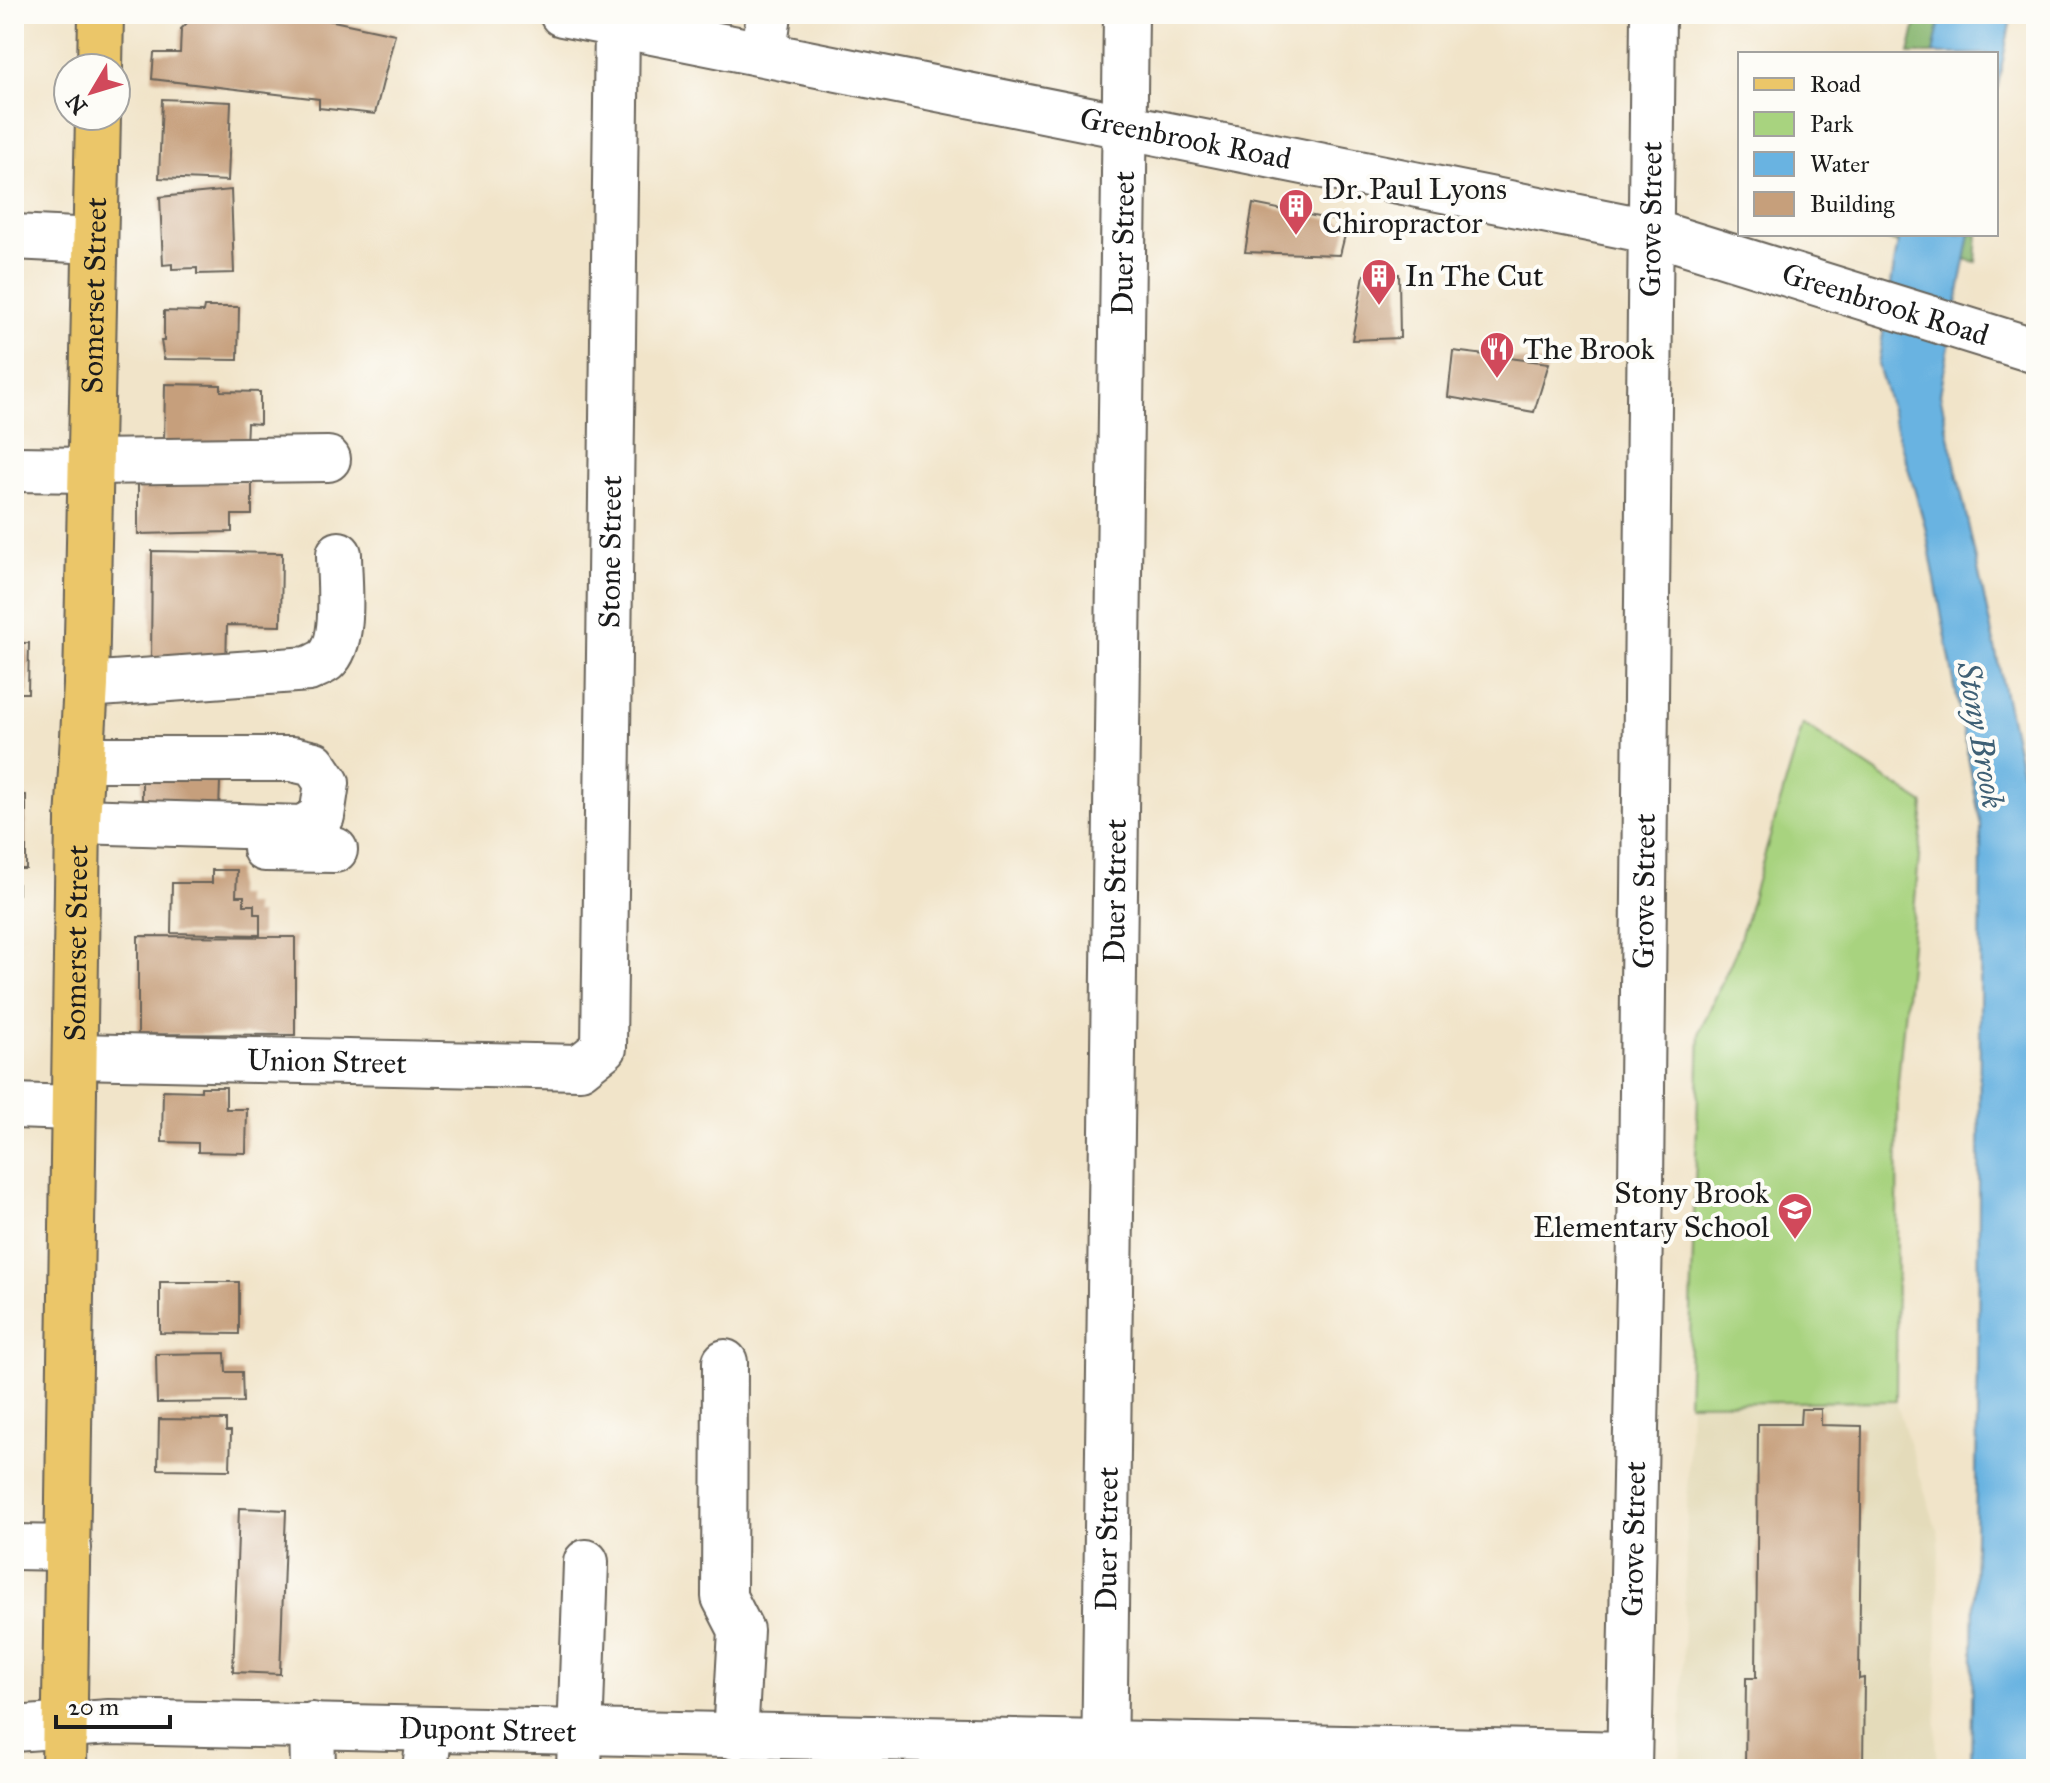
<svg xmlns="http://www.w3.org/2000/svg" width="2050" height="1783" font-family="'IM FELL Great Primer',serif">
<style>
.built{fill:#e4dbba}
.green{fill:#a8d37f;stroke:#62784e;stroke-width:2}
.forest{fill:#86b56e;stroke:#516845;stroke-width:2}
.water{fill:#69b3e1;stroke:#42687e;stroke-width:2}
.building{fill:#c69f7b}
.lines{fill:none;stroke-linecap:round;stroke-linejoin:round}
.minor-casing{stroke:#676259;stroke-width:48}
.major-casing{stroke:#676259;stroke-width:48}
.minor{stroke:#fff;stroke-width:44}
.major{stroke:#ebc669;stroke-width:44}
.labels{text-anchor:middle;stroke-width:8;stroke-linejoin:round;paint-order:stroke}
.street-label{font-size:30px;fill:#1c1c1c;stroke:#fdfcf7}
.poi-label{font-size:30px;fill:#1c1c1c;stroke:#fdfcf7;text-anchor:start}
.water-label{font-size:32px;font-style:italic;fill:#3f6075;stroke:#fdfcf7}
</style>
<rect width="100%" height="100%" fill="#fdfcf7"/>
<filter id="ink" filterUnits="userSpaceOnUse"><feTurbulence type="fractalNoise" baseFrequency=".0125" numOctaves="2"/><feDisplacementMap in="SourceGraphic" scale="16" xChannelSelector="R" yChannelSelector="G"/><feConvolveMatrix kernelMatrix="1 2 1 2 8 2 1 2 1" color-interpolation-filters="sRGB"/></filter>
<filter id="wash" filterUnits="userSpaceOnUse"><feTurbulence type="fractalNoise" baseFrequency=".006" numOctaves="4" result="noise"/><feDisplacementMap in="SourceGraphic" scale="32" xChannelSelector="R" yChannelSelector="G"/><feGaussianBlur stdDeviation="1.8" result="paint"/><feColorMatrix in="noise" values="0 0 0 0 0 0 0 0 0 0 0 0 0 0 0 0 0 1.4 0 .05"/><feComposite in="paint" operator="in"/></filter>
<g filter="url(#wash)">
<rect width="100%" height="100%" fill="#f1e4c9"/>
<path class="built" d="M 1803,724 L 1924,804 L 1898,1082 L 1896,1401 L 1939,1536 L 1936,1769 L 1680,1769 L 1700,1031 L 1737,949 Z"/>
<path class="green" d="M 1803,724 L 1924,804 L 1898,1082 L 1896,1401 L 1688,1403 L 1700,1031 L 1737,949 Z"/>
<path class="forest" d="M 1918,14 L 1997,14 L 1990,54 L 1909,54 Z
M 1863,234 L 1978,234 L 1976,262 Z"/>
<path class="water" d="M 1941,14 L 2012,14 L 1996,95 L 1996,54 L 1933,54 Z
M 1899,234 L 1970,234 L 1940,394 L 2036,837 L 2036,1669 L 2031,1769 L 1971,1769 L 1978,1361 L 1981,826 L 1925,526 L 1878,365 Z"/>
<g id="blocks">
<path class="building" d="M 196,14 L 300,14 L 395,34 L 375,114 L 319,108 L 319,99 L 152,79 L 154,53 L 180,53 L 181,29 Z
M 162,99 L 231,102 L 228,181 L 159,178 Z
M 231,190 L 234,273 L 197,274 L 197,268 L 172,269 L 172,264 L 163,265 L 160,197 Z
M 1253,204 L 1348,223 L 1340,255 L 1245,252 Z
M 1399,274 L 1400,338 L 1352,340 L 1364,275 Z
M 204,307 L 239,307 L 238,360 L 164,359 L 161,341 L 164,341 L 164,311 L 203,312 Z
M 1453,351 L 1549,363 L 1534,412 L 1448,397 Z
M 165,384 L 221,385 L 221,391 L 260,392 L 260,424 L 247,423 L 246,446 L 164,444 Z
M 138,466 L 221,482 L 252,482 L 252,515 L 232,515 L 232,532 L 138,534 Z
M 152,551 L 282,553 L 281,626 L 227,625 L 226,667 L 151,661 Z
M 14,643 L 29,643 L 28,693 L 14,693 Z
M 142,779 L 220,781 L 219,812 L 142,810 Z
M 14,795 L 26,795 L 26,869 L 14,869 Z
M 212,870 L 237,870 L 236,896 L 244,896 L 244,905 L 254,905 L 254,914 L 260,914 L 260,935 L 171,933 L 172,883 L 212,883 Z
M 14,884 L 18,884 L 18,952 L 14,952 Z
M 138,936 L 295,937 L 295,1035 L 138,1034 Z
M 201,1087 L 226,1087 L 226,1109 L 247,1109 L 246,1153 L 198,1152 L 198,1143 L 162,1142 L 163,1090 L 201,1091 Z
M 160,1282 L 239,1282 L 239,1334 L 160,1333 Z
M 225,1353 L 226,1372 L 242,1372 L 243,1402 L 157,1403 L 156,1354 Z
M 1801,1409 L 1821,1409 L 1821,1425 L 1862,1426 L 1859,1679 L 1864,1678 L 1863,1769 L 1745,1769 L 1746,1678 L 1756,1678 L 1758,1424 L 1800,1424 Z
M 159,1419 L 226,1420 L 226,1431 L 231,1431 L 230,1470 L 158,1469 Z
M 239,1508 L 286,1510 L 280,1674 L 233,1672 Z"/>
</g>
</g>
<g filter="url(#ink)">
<use href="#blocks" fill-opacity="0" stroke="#676259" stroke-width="2"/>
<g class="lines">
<g class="minor-casing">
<g id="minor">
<path id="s1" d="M 562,14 L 1649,231 L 2036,351"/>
<path d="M 764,53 L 769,14"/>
<path d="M 14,237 L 95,241"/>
<path d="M 90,462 L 328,459"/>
<path d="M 14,469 L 89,470"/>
<path d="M 86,685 L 309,669 C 314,666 321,664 326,660 C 347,641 339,581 339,554"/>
<path d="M 78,821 L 303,828 L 322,816 L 327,783 L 314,764 L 292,759 L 82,759"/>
<path d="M 265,849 L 335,850"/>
<path id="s2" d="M 75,1056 L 580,1067 L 604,1048 L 617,25"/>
<path d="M 14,1106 L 73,1108"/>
<path d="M 725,1362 L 724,1597 L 741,1630 L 735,1737"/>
<path d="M 14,1547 L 69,1548"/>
<path d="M 312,1725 L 313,1769"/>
<path id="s3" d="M 14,1729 L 109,1722 L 1629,1754"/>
<path d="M 425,1769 L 430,1730"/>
<path d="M 579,1769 L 586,1562"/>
<path id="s4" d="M 1104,1769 L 1126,14"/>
<path id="s5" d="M 1629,1769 L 1641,1186 L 1653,14"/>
</g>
</g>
<g class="major-casing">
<g id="major">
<path d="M 100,68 L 101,14"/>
<path id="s6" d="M 64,1769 L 78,821 L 86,685 L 98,116"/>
</g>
</g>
<use href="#minor" class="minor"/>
<use href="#major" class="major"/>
</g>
</g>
<defs>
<g id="building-pin" transform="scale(1.8)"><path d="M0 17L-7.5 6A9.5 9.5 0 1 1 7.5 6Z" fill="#d1495b" stroke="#fdfcf7"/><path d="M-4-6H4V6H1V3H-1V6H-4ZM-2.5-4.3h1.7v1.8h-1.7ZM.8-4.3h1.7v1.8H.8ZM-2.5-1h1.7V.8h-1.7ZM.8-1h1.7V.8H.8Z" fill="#fff"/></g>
<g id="restaurant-pin" transform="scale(1.8)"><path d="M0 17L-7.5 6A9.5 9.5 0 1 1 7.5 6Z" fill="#d1495b" stroke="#fdfcf7"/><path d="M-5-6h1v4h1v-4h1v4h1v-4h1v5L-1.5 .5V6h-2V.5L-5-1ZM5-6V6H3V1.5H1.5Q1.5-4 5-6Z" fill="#fff"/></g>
<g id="school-pin" transform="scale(1.8)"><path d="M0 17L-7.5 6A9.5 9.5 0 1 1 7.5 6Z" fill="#d1495b" stroke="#fdfcf7"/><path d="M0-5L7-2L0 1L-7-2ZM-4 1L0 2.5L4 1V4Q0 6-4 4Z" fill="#fff"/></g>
</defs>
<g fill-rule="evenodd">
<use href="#building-pin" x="1296" y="206"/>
<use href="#building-pin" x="1379" y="276"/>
<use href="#restaurant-pin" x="1497" y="349"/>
<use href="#school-pin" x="1795" y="1210"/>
</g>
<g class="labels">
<g class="street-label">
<text dy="10" stroke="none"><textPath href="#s1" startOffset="636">Greenbrook Road</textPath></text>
<text dy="10" stroke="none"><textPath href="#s5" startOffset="1550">Grove Street</textPath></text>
<text dy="10" stroke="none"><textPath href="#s4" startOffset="1526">Duer Street</textPath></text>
<text dy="10" stroke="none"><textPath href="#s6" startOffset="1474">Somerset Street</textPath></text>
<text dy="10" stroke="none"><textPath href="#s1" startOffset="1356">Greenbrook Road</textPath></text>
<text dy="10" stroke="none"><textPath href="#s2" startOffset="1032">Stone Street</textPath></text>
<text dy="10" stroke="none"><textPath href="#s4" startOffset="878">Duer Street</textPath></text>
<text dy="10" stroke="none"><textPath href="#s5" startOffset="878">Grove Street</textPath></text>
<text dy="10" stroke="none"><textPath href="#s6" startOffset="826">Somerset Street</textPath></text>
<text dy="10" stroke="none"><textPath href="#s2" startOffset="252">Union Street</textPath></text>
<text dy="10" stroke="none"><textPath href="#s4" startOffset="230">Duer Street</textPath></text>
<text dy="10" stroke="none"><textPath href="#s5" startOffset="230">Grove Street</textPath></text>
<text dy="10" stroke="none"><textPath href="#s3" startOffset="474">Dupont Street</textPath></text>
</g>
<g class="poi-label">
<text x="1322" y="199">Dr. Paul Lyons<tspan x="1322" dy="34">Chiropractor</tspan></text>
<text x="1405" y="286">In The Cut</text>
<text x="1523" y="359">The Brook</text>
<text x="1769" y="1203" text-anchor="end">Stony Brook<tspan x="1769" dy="34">Elementary School</tspan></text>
</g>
<g class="water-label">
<text transform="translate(1981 735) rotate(80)" y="11">Stony Brook</text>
</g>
</g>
<rect width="2050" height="1783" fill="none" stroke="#fdfcf7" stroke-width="48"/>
<rect x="1738" y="52" width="260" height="184" fill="#fdfcf7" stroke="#a3a29f" stroke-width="2"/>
<rect x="1754" y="78" width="40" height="12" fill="#ebc669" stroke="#a3a29f" stroke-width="2"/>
<text x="1810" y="92" font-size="24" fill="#1c1c1c">Road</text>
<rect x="1754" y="112" width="40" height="24" fill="#a8d37f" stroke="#a3a29f" stroke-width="2"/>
<text x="1810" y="132" font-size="24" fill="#1c1c1c">Park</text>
<rect x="1754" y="152" width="40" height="24" fill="#69b3e1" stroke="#a3a29f" stroke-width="2"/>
<text x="1810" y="172" font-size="24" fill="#1c1c1c">Water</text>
<rect x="1754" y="192" width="40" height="24" fill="#c69f7b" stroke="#a3a29f" stroke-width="2"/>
<text x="1810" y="212" font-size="24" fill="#1c1c1c">Building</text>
<g transform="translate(92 92) rotate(232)"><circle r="38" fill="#fdfcf7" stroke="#a3a29f" stroke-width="2"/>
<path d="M0-6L14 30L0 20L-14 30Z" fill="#d1495b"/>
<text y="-12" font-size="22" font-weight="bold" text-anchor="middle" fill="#1c1c1c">N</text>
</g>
<path d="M56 1715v12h114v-12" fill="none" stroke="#1c1c1c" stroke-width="4"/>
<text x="68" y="1715" font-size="24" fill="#1c1c1c" stroke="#fdfcf7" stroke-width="6" paint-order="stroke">20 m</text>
</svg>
